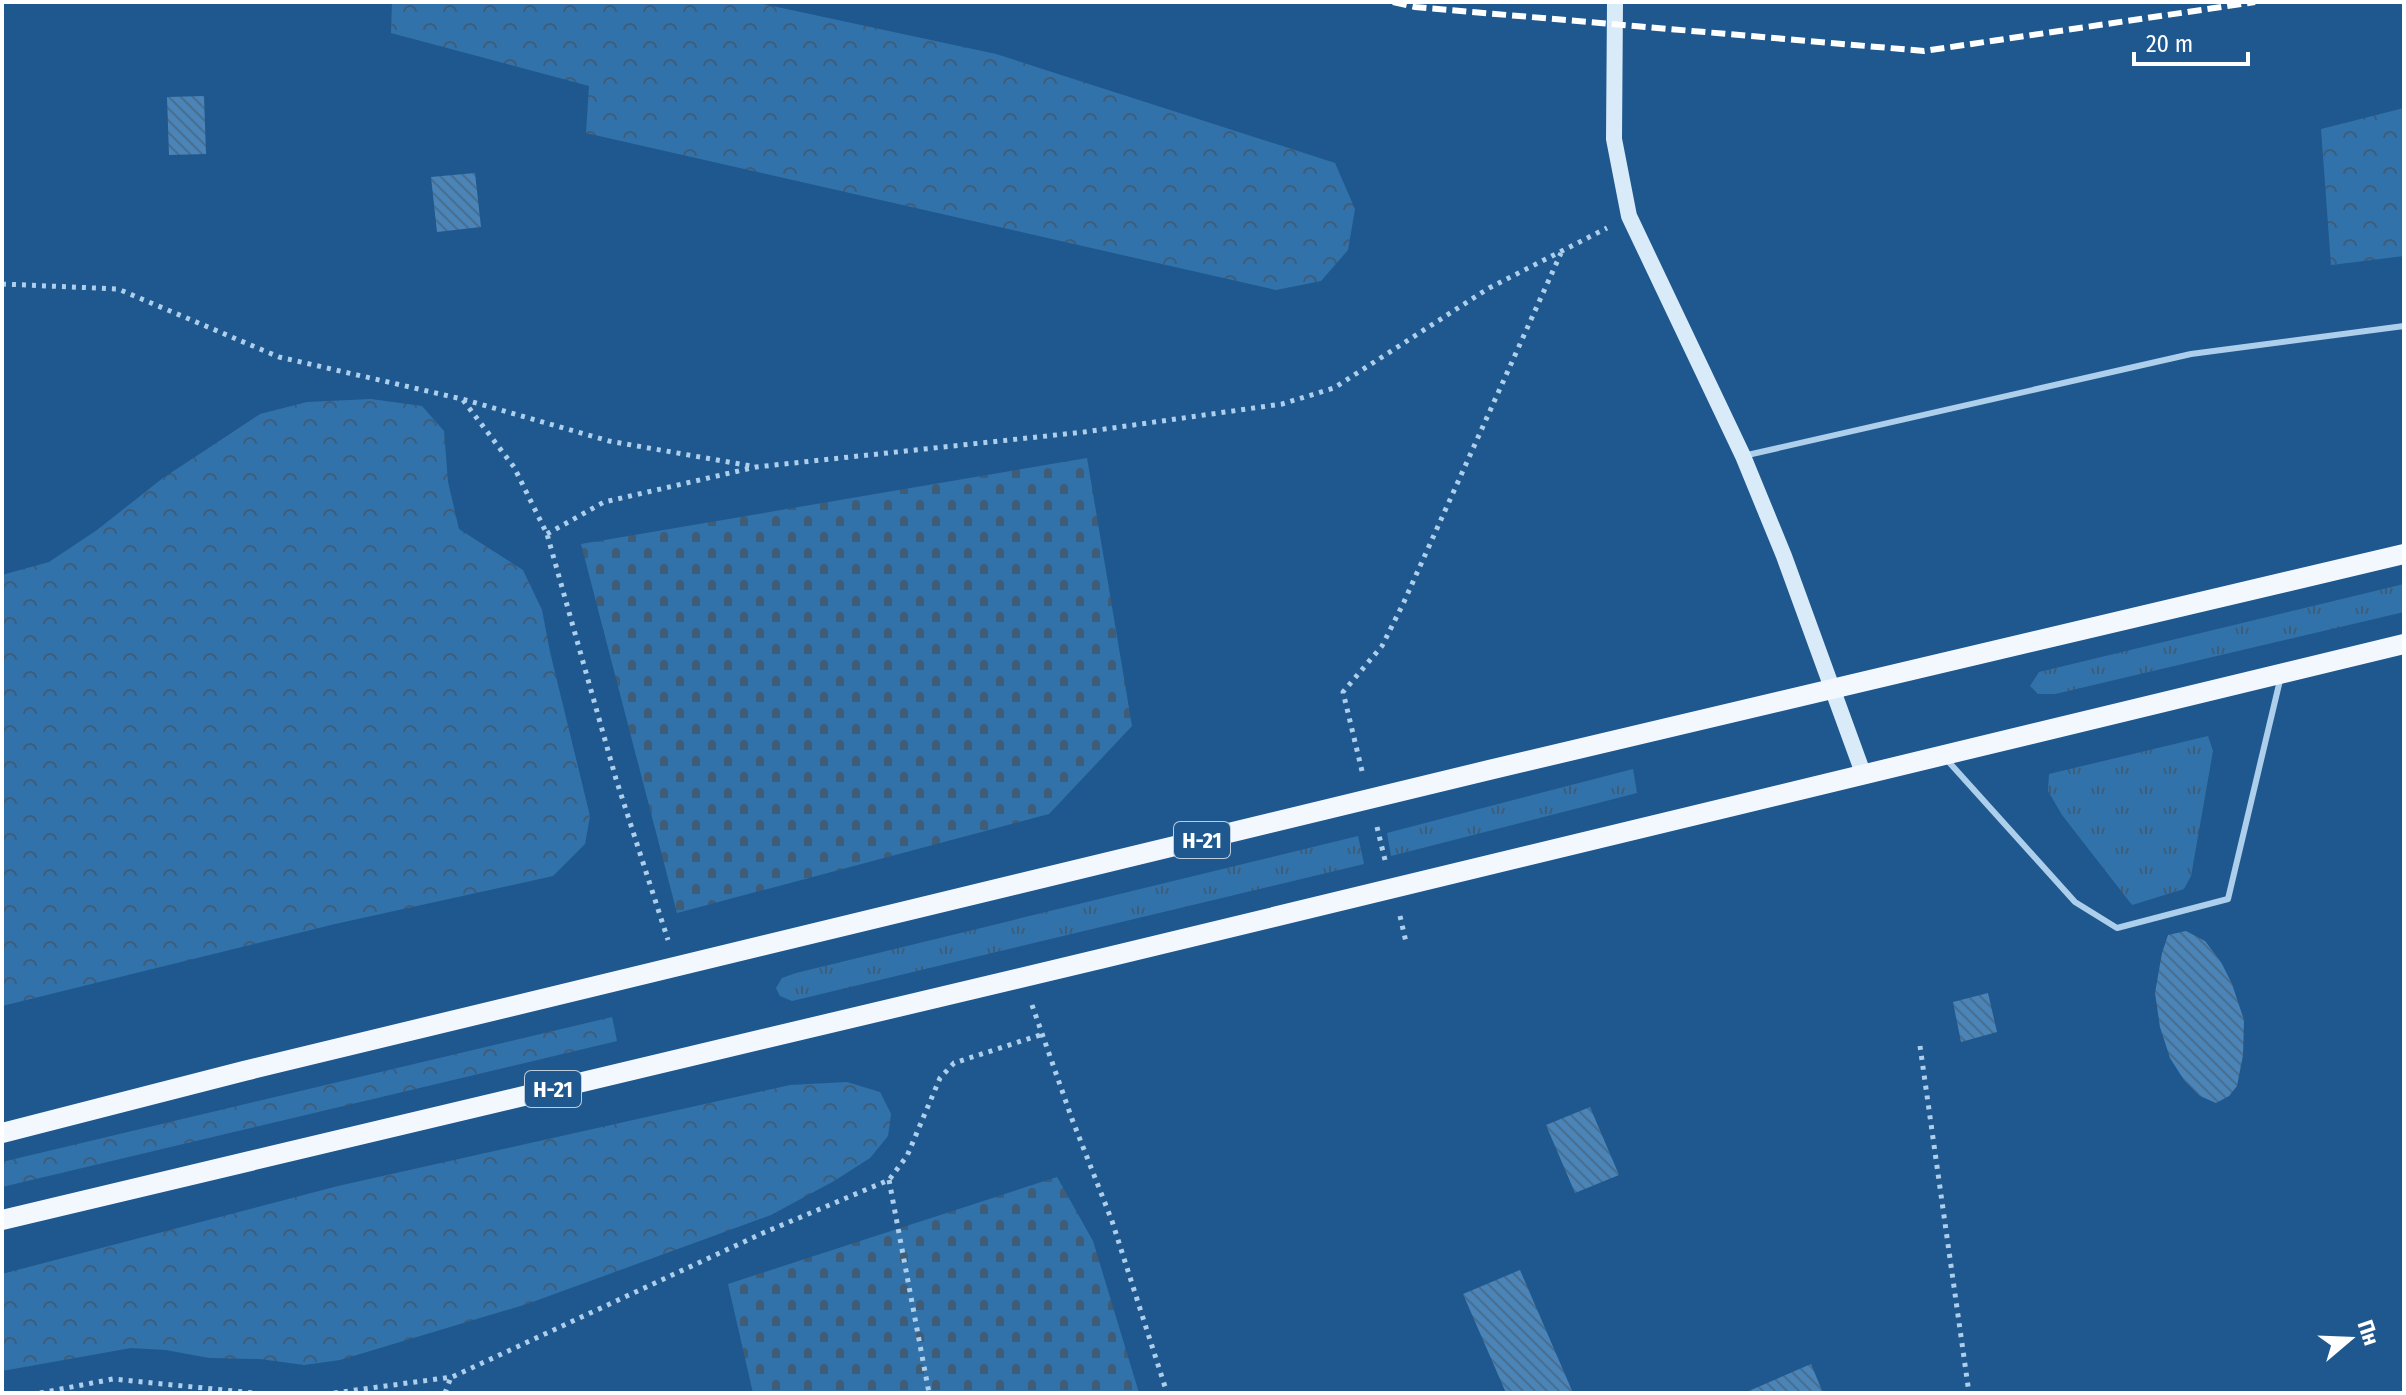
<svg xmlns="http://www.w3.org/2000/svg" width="2406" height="1395" font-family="'Fira Sans Condensed',sans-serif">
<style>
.grass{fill:url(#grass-tufts)}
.forest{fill:url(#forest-crowns)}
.cemetery{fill:url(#cemetery-stones)}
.building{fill:url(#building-back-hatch)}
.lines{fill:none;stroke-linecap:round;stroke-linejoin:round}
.path{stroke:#adcfec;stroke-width:5;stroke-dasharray:4 6;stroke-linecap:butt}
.lane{stroke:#adcfec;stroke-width:6}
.secondary{stroke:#d9eaf9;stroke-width:16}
.primary{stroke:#f3f8ff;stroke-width:20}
.rail{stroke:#fff;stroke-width:6;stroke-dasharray:14 6;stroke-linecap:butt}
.labels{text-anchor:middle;stroke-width:6;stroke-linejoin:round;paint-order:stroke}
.shield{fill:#1f588e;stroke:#bccddd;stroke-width:2}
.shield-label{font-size:22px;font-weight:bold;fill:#fff}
</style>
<defs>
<pattern id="grass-tufts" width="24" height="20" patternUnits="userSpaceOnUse" patternTransform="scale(2)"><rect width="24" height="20" fill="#3272ab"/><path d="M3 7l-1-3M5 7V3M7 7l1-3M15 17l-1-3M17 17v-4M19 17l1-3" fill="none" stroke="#405d77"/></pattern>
<pattern id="forest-crowns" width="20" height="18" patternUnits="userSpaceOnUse" patternTransform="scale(2)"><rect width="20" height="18" fill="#3272ab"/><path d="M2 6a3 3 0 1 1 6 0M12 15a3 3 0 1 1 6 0" fill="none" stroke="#405d77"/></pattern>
<pattern id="cemetery-stones" width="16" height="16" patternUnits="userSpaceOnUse" patternTransform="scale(2)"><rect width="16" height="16" fill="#3272ab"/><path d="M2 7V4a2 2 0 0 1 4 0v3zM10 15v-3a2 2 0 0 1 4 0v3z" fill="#405d77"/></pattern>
<pattern id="building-back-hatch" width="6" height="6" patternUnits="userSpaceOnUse" patternTransform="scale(2)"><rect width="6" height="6" fill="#4b84b7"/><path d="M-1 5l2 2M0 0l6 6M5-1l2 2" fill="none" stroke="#4b6e8c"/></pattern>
</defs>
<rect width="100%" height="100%" fill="#1f588e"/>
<path class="grass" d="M 2404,584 L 2404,612 L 2055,694 L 2038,694 L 2030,686 L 2039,672 Z
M 2208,736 L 2213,751 L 2191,876 L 2184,889 L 2132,905 L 2062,815 L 2048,791 L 2049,774 Z
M 1633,769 L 1637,793 L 1391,856 L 1387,833 Z
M 1358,836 L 1364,864 L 792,1001 L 780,996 L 776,988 L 782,978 L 796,973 Z"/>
<path class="forest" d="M 392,2 L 754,2 L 996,54 L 1335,163 L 1355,209 L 1348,250 L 1321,281 L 1276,290 L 586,133 L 589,86 L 391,33 Z
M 2404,108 L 2404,256 L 2331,265 L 2321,129 Z
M 371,399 L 422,406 L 444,431 L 448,482 L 459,529 L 523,570 L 542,610 L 550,652 L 590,816 L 585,844 L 553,876 L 335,924 L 2,1006 L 2,575 L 49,562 L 97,530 L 163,478 L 260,414 L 307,402 Z
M 612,1017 L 617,1041 L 2,1187 L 2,1162 Z
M 847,1082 L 880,1092 L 891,1114 L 888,1136 L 870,1158 L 834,1181 L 771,1215 L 527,1304 L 340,1360 L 304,1365 L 260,1359 L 209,1358 L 166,1350 L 131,1348 L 2,1371 L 2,1274 L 338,1186 L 790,1085 Z"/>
<path class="cemetery" d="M 1087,458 L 1132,726 L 1049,814 L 677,913 L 581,544 Z
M 1057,1177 L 1093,1241 L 1139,1393 L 753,1393 L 728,1284 Z"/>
<path class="building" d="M 204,96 L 206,154 L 169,155 L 167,97 Z
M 475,173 L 481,227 L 437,232 L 431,177 Z
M 2186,931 L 2205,941 L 2221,962 L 2232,984 L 2244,1020 L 2243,1055 L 2237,1086 L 2229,1096 L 2216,1103 L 2200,1096 L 2184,1080 L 2170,1058 L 2160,1027 L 2155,993 L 2162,953 L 2168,935 Z
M 1988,993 L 1997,1032 L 1961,1042 L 1953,1002 Z
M 1590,1107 L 1619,1175 L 1575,1193 L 1546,1125 Z
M 1520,1270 L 1573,1393 L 1506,1393 L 1463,1294 Z
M 1811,1364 L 1823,1393 L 1744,1393 Z"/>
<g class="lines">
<path class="path" d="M 2,284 L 118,289 L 279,357 L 462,399 L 609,441 L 751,466
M 463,400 L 514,467 L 547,534 L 616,779 L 668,940
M 547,534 L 604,502 L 756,467 L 1084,432 L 1282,404 L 1334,388 L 1489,288 L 1607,228
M 1362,771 L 1343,692 L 1382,646 L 1403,604 L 1561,253
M 1377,827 L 1385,860
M 1400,916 L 1406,942
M 1032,1005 L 1072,1119 L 1112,1221 L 1167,1393
M 1920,1046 L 1969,1393
M 889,1180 L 929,1393
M 40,1393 L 113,1379 L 254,1393
M 334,1393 L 452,1377 L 763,1233 L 889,1180 L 907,1156 L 940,1078 L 954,1063 L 1043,1034
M 445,1393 L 451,1377"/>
<path class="lane" d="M 1743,456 L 2191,354 L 2404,326
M 1947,760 L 2075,902 L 2117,928 L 2228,899 L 2281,676"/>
<path class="secondary" d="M 1615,2 L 1614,139 L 1629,216 L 1743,456 L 1784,556 L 1863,773"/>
<path class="primary" d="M 2,1133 L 244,1071 L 1489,770 L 2404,554
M 2,1220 L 1104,958 L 2404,644"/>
<path class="rail" d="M 1393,2 L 1415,7 L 1924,51 L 2255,2"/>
</g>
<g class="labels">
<g class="shield">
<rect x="1174" y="822" width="56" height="36" rx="6"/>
<rect x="525" y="1071" width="56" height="36" rx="6"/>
</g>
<g class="shield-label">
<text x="1202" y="848">Н-21</text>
<text x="553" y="1097">Н-21</text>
</g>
</g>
<rect width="2406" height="1395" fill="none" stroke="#ffffff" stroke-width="8"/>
<g transform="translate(2350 1339) rotate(71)" stroke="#1f588e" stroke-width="6" paint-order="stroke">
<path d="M0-6L14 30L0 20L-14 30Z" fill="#ffffff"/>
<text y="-12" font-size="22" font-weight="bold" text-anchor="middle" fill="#ffffff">Пн</text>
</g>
<path d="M2134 52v12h114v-12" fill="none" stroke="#ffffff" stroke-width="4"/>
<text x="2146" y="52" font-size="24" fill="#ffffff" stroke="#1f588e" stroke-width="6" paint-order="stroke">20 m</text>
</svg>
